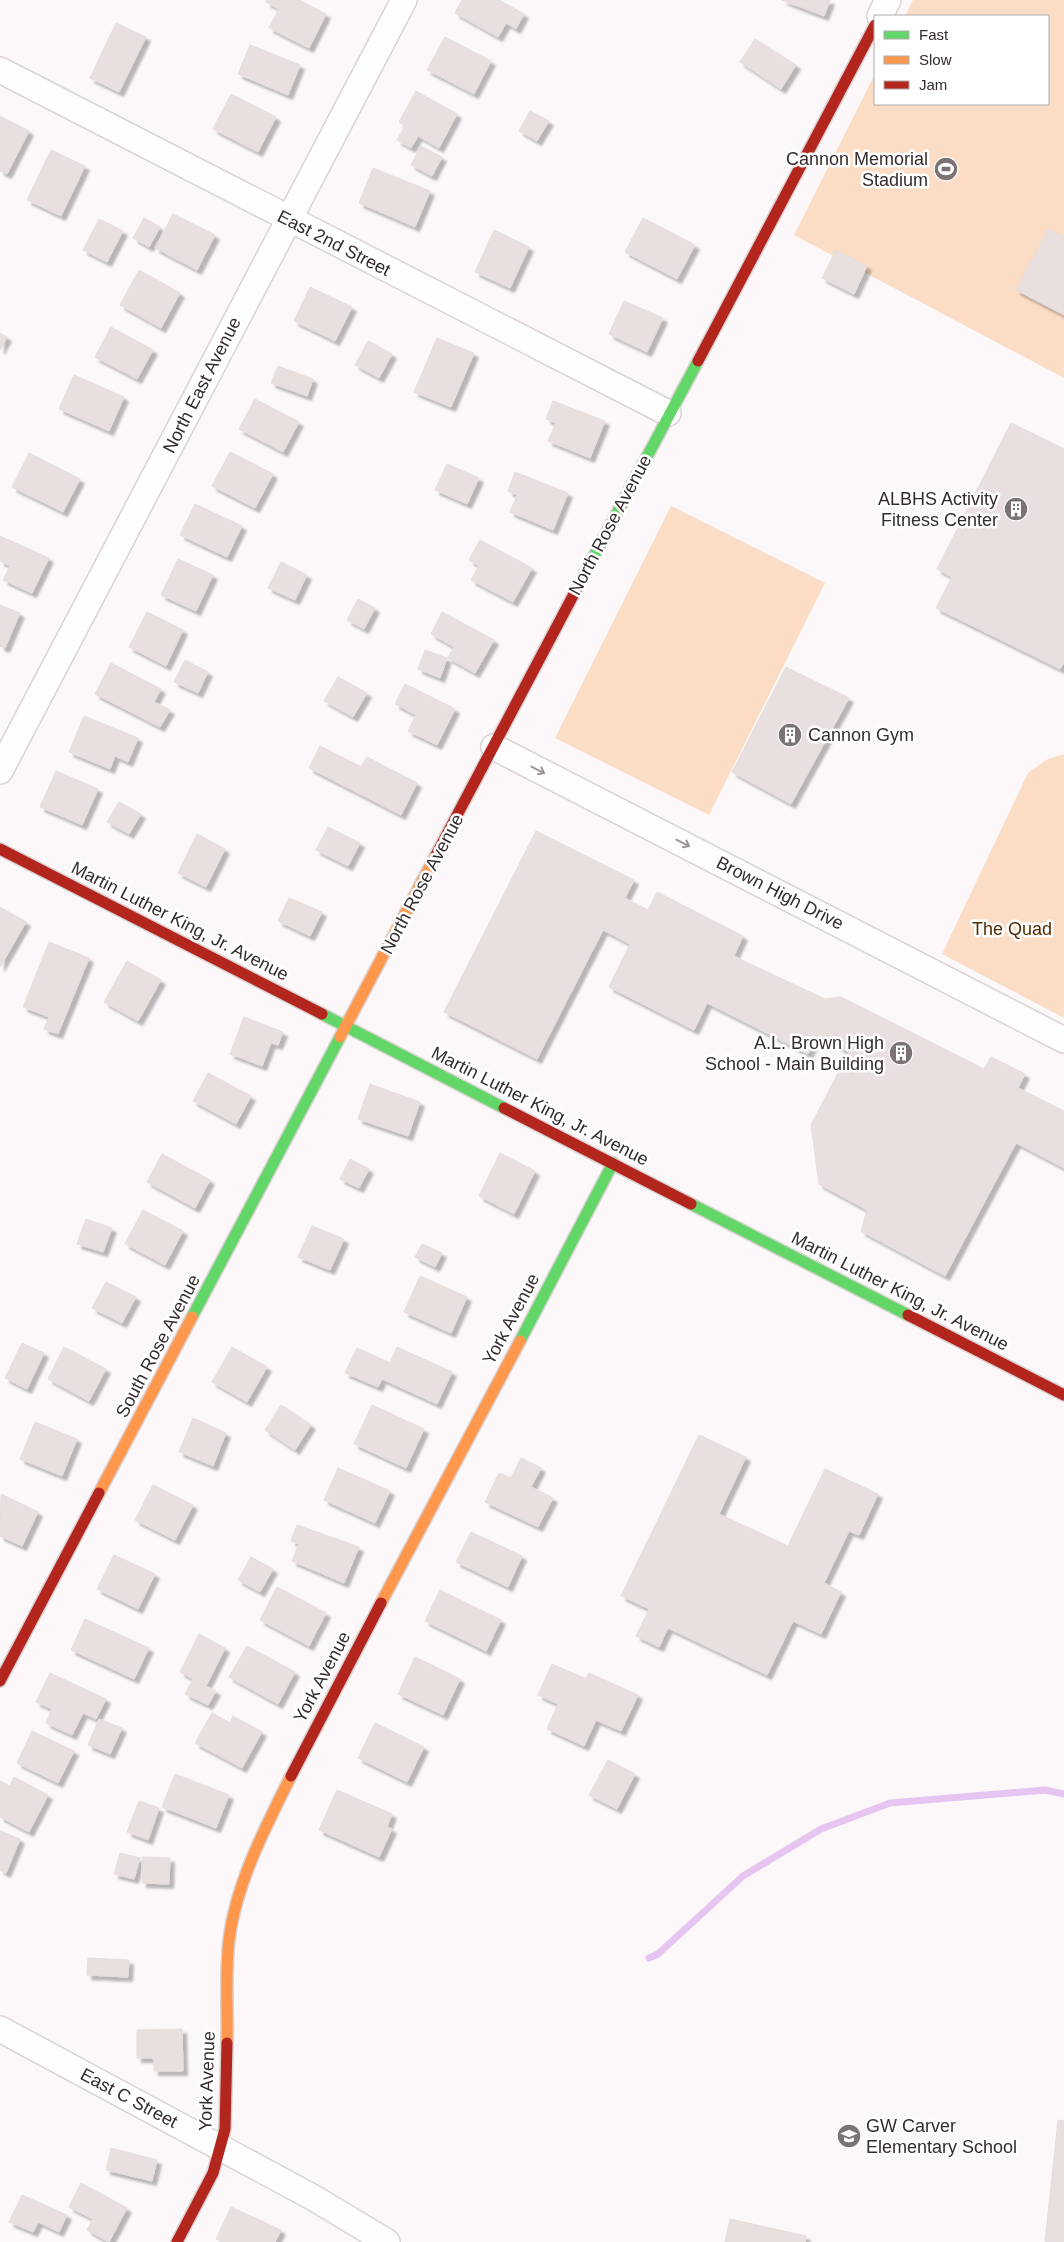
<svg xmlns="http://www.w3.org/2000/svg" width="1064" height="2242" font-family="Arial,sans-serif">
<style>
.green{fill:#fbddc6}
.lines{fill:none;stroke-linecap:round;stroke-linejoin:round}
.stream{stroke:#e6c5f2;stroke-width:7}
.building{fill:#e9dfdf;stroke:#e4dddc;filter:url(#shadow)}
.street-casing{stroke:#dad2d3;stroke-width:28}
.fast-casing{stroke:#dad2d3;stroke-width:14}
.slow-casing{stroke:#dad2d3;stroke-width:14}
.jam-casing{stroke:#dad2d3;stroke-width:14}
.street{stroke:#fffefe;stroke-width:25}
.fast{stroke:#63d668;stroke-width:11}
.slow{stroke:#ff974d;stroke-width:11}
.jam{stroke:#b3261e;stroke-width:11}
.oneway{stroke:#9a9495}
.labels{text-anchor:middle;stroke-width:5;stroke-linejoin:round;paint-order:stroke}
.poi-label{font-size:18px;fill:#362b2c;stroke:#fff;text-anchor:end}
.street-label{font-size:18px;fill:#362b2c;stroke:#fff}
.park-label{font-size:18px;fill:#542c01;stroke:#fff}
</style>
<defs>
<filter id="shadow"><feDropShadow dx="4.5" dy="4.5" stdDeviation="1" flood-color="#0004"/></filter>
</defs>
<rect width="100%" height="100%" fill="#fcf7f8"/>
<path class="green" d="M 913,0 L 1064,0 L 1064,378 L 794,235 L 875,74 L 875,104 L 1048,104 L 1048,16 L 905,16 Z
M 671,506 L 825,583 L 709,815 L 555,738 Z
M 1064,754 L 1064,1018 L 942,954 L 1028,773 L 1046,760 Z"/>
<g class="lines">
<path class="stream" d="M 649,1958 L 658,1954 L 743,1876 L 821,1829 L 890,1803 L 1045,1790 L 1064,1794"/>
</g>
<path class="building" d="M 267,0 L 299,0 L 326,14 L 309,48 L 269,28 L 279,9 L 266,2 Z
M 462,0 L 499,0 L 524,14 L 516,29 L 506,23 L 498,37 L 455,13 Z
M 782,0 L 830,0 L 824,16 Z
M 116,23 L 146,37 L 119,92 L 90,78 Z
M 445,37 L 491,61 L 474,94 L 427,70 Z
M 755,39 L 796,65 L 781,89 L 740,62 Z
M 250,45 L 300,65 L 288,95 L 238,74 Z
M 416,91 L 457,114 L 439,148 L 418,136 L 411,148 L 397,140 L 405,126 L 399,122 Z
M 231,94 L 276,117 L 258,152 L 213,129 Z
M 530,111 L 549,121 L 537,141 L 519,131 Z
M 0,116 L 29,131 L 7,174 L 0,171 Z
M 421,146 L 442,157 L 432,176 L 411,165 Z
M 51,150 L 85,166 L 61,216 L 27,200 Z
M 373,168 L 430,191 L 415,227 L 359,203 Z
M 173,214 L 215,235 L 197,270 L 155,248 Z
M 144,218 L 160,227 L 149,247 L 133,238 Z
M 643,218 L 695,245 L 677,279 L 625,252 Z
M 99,219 L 123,231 L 107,262 L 83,250 Z
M 1048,229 L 1064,237 L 1064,315 L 1016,290 Z
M 494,230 L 529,247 L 510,288 L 475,272 Z
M 836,250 L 867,266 L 854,294 L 822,278 Z
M 139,270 L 180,293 L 161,328 L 120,305 Z
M 310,287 L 352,307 L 335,341 L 294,321 Z
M 624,301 L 663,318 L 647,352 L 609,334 Z
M 111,327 L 153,350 L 137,379 L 95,357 Z
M 0,333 L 7,337 L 0,350 Z
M 437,338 L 474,353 L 451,407 L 414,392 Z
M 368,341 L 392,354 L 379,378 L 355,365 Z
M 278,366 L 313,379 L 307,396 L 271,383 Z
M 74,375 L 124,397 L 109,431 L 59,409 Z
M 255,399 L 299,422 L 283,452 L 239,429 Z
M 553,401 L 605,421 L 590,458 L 548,441 L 556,423 L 546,419 Z
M 1011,423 L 1064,449 L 1064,662 L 1060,669 L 936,608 L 952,577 L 937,569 Z
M 230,452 L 273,474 L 255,508 L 212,486 Z
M 29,453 L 80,479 L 63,512 L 12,487 Z
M 447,464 L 479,478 L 467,504 L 435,490 Z
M 515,472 L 568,493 L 553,530 L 510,512 L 517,495 L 508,491 Z
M 195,504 L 242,526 L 227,557 L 180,535 Z
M 0,536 L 49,558 L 32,593 L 3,580 L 10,566 L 0,561 Z
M 480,540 L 532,568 L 513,602 L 471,580 L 479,566 L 469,560 Z
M 178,559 L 213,575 L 196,611 L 161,595 Z
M 281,562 L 307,575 L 295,600 L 268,588 Z
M 358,599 L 375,608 L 364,629 L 347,620 Z
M 0,605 L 20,613 L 5,648 L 0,646 Z
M 147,612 L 183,630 L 166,666 L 129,647 Z
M 442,612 L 494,640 L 475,673 L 448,658 L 454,647 L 431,634 Z
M 425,650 L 447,658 L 440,678 L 418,669 Z
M 185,660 L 208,672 L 198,693 L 174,682 Z
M 111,663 L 161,689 L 154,702 L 170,710 L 160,727 L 95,694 Z
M 786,667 L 849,698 L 791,804 L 732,772 Z
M 338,677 L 367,693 L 353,717 L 324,701 Z
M 405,684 L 455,709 L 437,745 L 408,731 L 416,715 L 395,704 Z
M 84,716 L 138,738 L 128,762 L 115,756 L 110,769 L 69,752 Z
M 320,746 L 361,767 L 367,757 L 417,783 L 401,815 L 309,768 Z
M 56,771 L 98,789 L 82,825 L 40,807 Z
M 119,802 L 141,814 L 129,834 L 107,822 Z
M 328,827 L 360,843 L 348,866 L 316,850 Z
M 536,831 L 634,880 L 625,898 L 648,910 L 657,892 L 743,936 L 734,956 L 748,963 L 825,999 L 841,997 L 984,1069 L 991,1057 L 1025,1074 L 1018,1088 L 1064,1111 L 1064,1168 L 1016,1143 L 945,1276 L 861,1231 L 867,1210 L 819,1184 L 811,1125 L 849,1052 L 817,1036 L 808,1054 L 707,1003 L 694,1030 L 609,987 L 630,944 L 603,930 L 537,1059 L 444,1012 Z
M 197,834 L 225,849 L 206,887 L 178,873 Z
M 289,898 L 322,912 L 310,936 L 278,921 Z
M 0,907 L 26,922 L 0,967 Z
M 49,942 L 89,958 L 58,1034 L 44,1029 L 49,1017 L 23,1007 Z
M 127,961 L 161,980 L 138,1021 L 104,1002 Z
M 244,1017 L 283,1032 L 278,1045 L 271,1043 L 262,1066 L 230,1054 Z
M 208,1073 L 251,1096 L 236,1124 L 193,1101 Z
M 370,1084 L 420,1102 L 408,1136 L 358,1119 Z
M 500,1153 L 535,1171 L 514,1214 L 479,1196 Z
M 162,1154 L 210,1180 L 195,1208 L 147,1182 Z
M 350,1159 L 369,1169 L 359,1188 L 340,1179 Z
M 143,1210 L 183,1231 L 165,1265 L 125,1244 Z
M 86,1219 L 112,1228 L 103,1252 L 77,1244 Z
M 312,1226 L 344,1239 L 330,1270 L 298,1257 Z
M 422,1244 L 442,1253 L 435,1267 L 415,1257 Z
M 420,1276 L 467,1297 L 451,1333 L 404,1312 Z
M 106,1282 L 136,1297 L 122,1323 L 92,1308 Z
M 22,1343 L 44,1353 L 27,1389 L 5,1378 Z
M 64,1347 L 106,1369 L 89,1401 L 48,1379 Z
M 232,1347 L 267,1367 L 247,1402 L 212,1382 Z
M 397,1347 L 452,1372 L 437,1404 L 382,1379 L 378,1387 L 345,1373 L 357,1348 L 390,1363 Z
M 281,1405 L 311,1425 L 295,1450 L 265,1430 Z
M 372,1405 L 424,1429 L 406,1468 L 354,1444 Z
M 193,1418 L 226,1433 L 213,1466 L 179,1452 Z
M 35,1422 L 77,1439 L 62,1476 L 20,1459 Z
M 699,1435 L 746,1457 L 719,1514 L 788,1546 L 825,1469 L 878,1494 L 859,1535 L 849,1531 L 824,1583 L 841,1592 L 821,1634 L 793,1621 L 767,1675 L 668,1628 L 659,1647 L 636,1636 L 649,1609 L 621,1596 Z
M 521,1458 L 541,1468 L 531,1487 L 553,1498 L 538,1527 L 485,1502 L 499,1473 L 511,1478 Z
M 338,1468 L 390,1491 L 375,1523 L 324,1500 Z
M 153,1485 L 193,1505 L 175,1540 L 135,1520 Z
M 1,1494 L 38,1512 L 22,1546 L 0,1536 Z
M 297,1525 L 359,1547 L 344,1583 L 292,1561 L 299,1544 L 291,1541 Z
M 471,1532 L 522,1556 L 508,1587 L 456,1562 Z
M 114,1555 L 155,1574 L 138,1609 L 97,1589 Z
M 251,1557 L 273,1569 L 260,1592 L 238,1580 Z
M 277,1587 L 326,1613 L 309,1646 L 260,1620 Z
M 440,1590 L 501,1620 L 486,1651 L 425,1621 Z
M 85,1619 L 149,1648 L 134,1679 L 71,1650 Z
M 199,1634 L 225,1648 L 206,1686 L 216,1691 L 208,1705 L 185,1694 L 193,1679 L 180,1672 Z
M 247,1646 L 295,1672 L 278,1704 L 229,1677 Z
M 415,1657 L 460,1679 L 443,1715 L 398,1694 Z
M 552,1664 L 586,1679 L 589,1673 L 638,1695 L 621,1731 L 596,1720 L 584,1746 L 547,1729 L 558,1704 L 538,1695 Z
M 50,1673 L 106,1699 L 96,1719 L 83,1713 L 72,1735 L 46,1723 L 52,1709 L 36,1702 Z
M 212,1713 L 230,1723 L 233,1716 L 262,1732 L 242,1768 L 195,1743 Z
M 99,1719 L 122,1728 L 110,1754 L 88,1745 Z
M 375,1723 L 424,1747 L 407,1782 L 358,1758 Z
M 32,1731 L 74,1751 L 58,1783 L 17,1763 Z
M 608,1760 L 635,1774 L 617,1809 L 589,1795 Z
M 175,1774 L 229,1795 L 216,1828 L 162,1807 Z
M 14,1777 L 48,1795 L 29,1832 L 0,1817 L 0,1781 L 10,1786 Z
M 337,1790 L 392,1814 L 387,1827 L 392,1829 L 379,1857 L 319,1830 Z
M 139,1801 L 159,1808 L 148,1840 L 127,1832 Z
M 0,1831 L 20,1839 L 6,1873 L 0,1870 Z
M 120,1853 L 140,1858 L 134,1879 L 114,1874 Z
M 142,1857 L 170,1858 L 169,1884 L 142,1883 Z
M 88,1958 L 129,1960 L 128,1977 L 87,1975 Z
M 182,2029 L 183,2071 L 154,2071 L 154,2058 L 137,2058 L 137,2030 Z
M 1058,2120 L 1064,2121 L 1064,2242 L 1045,2242 Z
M 111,2148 L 157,2160 L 152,2181 L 106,2170 Z
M 81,2183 L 127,2208 L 109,2242 L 87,2230 L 93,2219 L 69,2207 Z
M 22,2195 L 67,2215 L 59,2232 L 38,2222 L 33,2232 L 9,2222 Z
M 231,2207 L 281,2230 L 275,2242 L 223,2242 L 216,2239 Z
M 730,2219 L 806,2236 L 805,2242 L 725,2242 Z"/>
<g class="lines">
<g class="street-casing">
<path id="street" d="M 880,16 L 888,0
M 0,70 L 668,413
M 494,747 L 1064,1040
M 0,771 L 404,0
M 0,2029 L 314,2198 L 387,2242"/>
</g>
<g class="fast-casing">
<path id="fast" d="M 585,573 L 698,361
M 322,1014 L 504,1108
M 691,1204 L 908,1315
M 192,1317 L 340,1037
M 520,1341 L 613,1163"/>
</g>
<g class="slow-casing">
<path id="slow" d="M 340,1037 L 436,855
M 99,1493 L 192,1317
M 381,1603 L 520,1341
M 227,2043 C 228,2009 225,1973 229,1940 C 236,1883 266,1826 291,1776"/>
</g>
<g class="jam-casing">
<path id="jam" d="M 698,361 L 875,25
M 0,849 L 322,1014
M 436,855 L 585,573
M 504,1108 L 691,1204
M 908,1315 L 1064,1395
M 0,1681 L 99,1493
M 291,1776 L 381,1603
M 177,2242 L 213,2173 L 225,2129 L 227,2043"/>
</g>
<use href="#street" class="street"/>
<use href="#fast" class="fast"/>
<use href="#slow" class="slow"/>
<use href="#jam" class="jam"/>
</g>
<defs><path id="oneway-shaft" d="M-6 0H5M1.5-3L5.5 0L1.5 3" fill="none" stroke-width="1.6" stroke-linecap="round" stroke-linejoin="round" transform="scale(1.25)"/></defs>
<g class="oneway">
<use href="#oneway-shaft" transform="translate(538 770) rotate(27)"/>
<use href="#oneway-shaft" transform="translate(683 843) rotate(27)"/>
</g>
<defs>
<g id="stadium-disc" transform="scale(1.25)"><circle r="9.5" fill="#7b7273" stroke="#fff"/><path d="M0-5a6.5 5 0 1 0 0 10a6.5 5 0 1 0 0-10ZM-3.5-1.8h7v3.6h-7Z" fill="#fff"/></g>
<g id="building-disc" transform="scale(1.25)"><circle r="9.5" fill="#7b7273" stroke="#fff"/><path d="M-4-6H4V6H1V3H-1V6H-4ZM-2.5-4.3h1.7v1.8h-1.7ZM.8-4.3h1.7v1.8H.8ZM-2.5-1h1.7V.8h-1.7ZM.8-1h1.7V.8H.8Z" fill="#fff"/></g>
<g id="school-disc" transform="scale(1.25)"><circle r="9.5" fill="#7b7273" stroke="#fff"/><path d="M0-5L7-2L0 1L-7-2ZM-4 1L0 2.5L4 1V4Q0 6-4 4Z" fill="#fff"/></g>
</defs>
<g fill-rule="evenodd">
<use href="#stadium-disc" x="946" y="169"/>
<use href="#building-disc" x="1016" y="509"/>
<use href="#building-disc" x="790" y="735"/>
<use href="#building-disc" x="901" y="1053"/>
<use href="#school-disc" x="849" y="2136"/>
</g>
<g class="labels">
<g class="poi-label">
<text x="928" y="165">Cannon Memorial<tspan x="928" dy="21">Stadium</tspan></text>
<text x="998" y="505">ALBHS Activity<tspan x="998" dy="21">Fitness Center</tspan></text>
<text x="808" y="741" text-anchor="start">Cannon Gym</text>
<text x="884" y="1049">A.L. Brown High<tspan x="884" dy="21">School - Main Building</tspan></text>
<text x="866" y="2132" text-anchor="start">GW Carver<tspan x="866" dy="21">Elementary School</tspan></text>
</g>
<g class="street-label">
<text transform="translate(334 243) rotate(27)" y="6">East 2nd Street</text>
<text transform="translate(202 385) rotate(-63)" y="6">North East Avenue</text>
<text transform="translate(610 525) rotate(-62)" y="6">North Rose Avenue</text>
<text transform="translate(422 884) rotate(-62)" y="6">North Rose Avenue</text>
<text transform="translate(780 893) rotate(27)" y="6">Brown High Drive</text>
<text transform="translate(180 921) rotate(27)" y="6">Martin Luther King, Jr. Avenue</text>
<text transform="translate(540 1106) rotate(27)" y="6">Martin Luther King, Jr. Avenue</text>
<text transform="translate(900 1291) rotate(27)" y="6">Martin Luther King, Jr. Avenue</text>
<text transform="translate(511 1319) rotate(-62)" y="6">York Avenue</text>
<text transform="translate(158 1346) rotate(-62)" y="6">South Rose Avenue</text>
<text transform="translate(322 1677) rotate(-62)" y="6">York Avenue</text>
<text transform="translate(207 2081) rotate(-88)" y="6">York Avenue</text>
<text transform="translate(129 2098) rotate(28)" y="6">East C Street</text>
</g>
<g class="park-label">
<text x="1012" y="935">The Quad</text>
</g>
</g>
<rect x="874" y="15" width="175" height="90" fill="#ffffff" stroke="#afaaab"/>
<rect x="884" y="31" width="25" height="8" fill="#63d668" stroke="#afaaab"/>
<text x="919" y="40" font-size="15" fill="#362b2c">Fast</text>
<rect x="884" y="56" width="25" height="8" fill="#ff974d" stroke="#afaaab"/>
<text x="919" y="65" font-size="15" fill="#362b2c">Slow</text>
<rect x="884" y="81" width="25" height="8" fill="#b3261e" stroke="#afaaab"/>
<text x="919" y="90" font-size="15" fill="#362b2c">Jam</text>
</svg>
